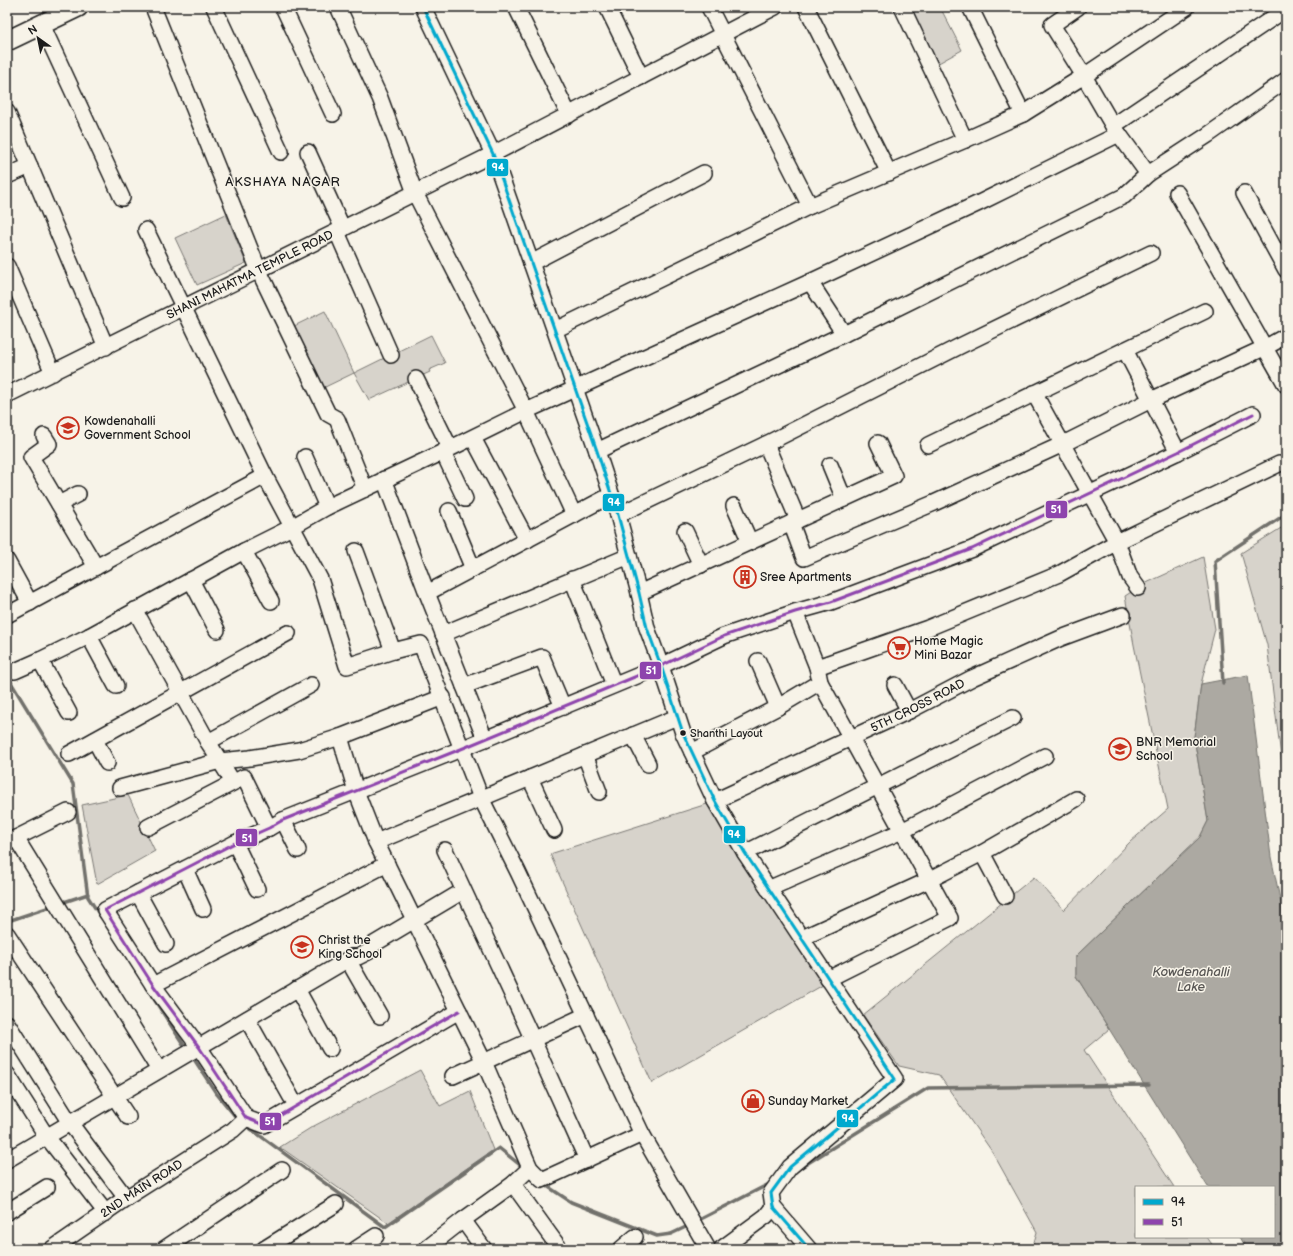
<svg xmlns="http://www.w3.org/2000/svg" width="1293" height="1256" font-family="'Balsamiq Sans',sans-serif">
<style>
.green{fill:#d7d3cb;stroke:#7a7874}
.water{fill:#aca9a2;stroke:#72716c}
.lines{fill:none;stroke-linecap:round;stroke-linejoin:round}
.stream{stroke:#72716c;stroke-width:3.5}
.minor-casing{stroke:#1c1c1c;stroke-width:18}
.major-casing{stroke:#1c1c1c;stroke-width:22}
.minor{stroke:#f7f3e8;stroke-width:15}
.major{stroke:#f7f3e8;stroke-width:19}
.bus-1-casing{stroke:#f7f3e8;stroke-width:6}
.bus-2-casing{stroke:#f7f3e8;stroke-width:6}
.bus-1{stroke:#00a9ce;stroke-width:3}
.bus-2{stroke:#8e44ad;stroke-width:3}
.bus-dot{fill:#1c1c1c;stroke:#f7f3e8;stroke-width:1.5}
.labels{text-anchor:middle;stroke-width:3;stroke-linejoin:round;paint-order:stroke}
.bus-label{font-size:11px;fill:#1c1c1c;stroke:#f7f3e8;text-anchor:start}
.street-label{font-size:12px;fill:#1c1c1c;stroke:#f7f3e8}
.poi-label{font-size:12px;fill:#1c1c1c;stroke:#f7f3e8;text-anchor:start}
.neighbourhood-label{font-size:13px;letter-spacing:1px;fill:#1c1c1c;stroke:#f7f3e8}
.water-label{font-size:13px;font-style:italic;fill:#565452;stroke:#f7f3e8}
.line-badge{stroke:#f7f3e8;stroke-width:1.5}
.badge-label{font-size:11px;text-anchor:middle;font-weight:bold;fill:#fff}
</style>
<rect width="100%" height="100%" fill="#f7f3e8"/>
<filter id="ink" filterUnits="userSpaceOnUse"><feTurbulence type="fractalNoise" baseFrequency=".025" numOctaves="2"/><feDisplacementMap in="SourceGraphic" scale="8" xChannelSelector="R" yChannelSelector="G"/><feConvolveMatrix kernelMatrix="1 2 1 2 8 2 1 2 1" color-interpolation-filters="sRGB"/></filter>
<g filter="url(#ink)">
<path class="green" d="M 910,7 L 940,7 L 962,50 L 935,65 Z
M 226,214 L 246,263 L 197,285 L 175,238 Z
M 325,311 L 354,373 L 431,335 L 445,363 L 429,370 L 430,372 L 369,400 L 354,373 L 323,388 L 294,326 Z
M 1286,525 L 1286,796 L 1267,645 L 1241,553 Z
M 1203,557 L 1215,629 L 1201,684 L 1194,737 L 1208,821 L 1200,837 L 1076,956 L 1076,976 L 1109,1029 L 1084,1050 L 1174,1187 L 1136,1187 L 1136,1237 L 1207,1237 L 1215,1249 L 1032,1249 L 1037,1232 L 993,1153 L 939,1075 L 899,1066 L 863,1015 L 1034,877 L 1064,910 L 1130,842 L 1168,809 L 1134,645 L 1125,596 L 1142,585 Z
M 128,795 L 155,851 L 97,884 L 82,805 Z
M 707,804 L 823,985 L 652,1083 L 550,854 Z
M 420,1070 L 440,1106 L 470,1091 L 493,1150 L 388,1223 L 280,1147 L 312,1127 Z"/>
<path class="water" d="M 1248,675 L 1271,857 L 1286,927 L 1286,1249 L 1247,1249 L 1240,1237 L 1274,1237 L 1274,1187 L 1208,1187 L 1076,976 L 1076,956 L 1200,837 L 1208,821 L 1194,737 L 1201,684 Z"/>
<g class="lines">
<path class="stream" d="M 7,676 L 73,784 L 88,897 L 101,917
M 1223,683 L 1215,561 L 1286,514
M 61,903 L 88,894
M 7,919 L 11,920 L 53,906
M 152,996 L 187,1050
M 192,1056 L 216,1093 L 239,1121
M 244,1124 L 385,1227 L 499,1148 L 525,1169
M 800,1168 L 928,1088 L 1149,1085
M 544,1184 L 571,1202 L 657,1236 L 671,1234 L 690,1225
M 697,1221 L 771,1183"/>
<g class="minor-casing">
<g id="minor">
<path d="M 153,7 L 259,271 L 328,414 L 337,419 L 365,489"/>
<path d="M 214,7 L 281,152"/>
<path d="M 283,7 L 333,114"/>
<path d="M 338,7 L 380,98 L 415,193 L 526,411 L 574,515"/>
<path d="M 423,7 L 493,154 L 597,451 L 618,515 L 629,556 L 639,593 L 647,628 L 661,666 L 683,733 L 715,801 L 745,853 L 895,1079 L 790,1167 L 771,1193 L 773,1207 L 809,1249"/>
<path d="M 516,7 L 569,115"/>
<path d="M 607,7 L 641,77"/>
<path d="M 709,7 L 810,206"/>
<path d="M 806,7 L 889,173"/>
<path d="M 902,7 L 965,140"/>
<path d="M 970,7 L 1023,114"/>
<path d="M 1078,7 L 1052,25 L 1084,76 L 1113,126 L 1148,174 L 1208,135 L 1286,80"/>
<path d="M 42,25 L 122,198"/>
<path d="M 7,112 L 106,347"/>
<path d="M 1113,126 L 1286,9"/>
<path d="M 308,152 L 343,229"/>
<path d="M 7,176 L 30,166"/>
<path d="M 1177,193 L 1286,385"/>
<path d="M 1244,193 L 1286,270"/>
<path d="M 146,230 L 265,476 L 320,579 L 347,666 L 393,651 L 421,644 L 481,798 L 518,872 L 642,1134 L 708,1249"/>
<path d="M 337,232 L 391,355"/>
<path d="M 531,263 L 704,173"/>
<path d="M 7,266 L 53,373"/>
<path d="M 810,282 L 844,334"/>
<path d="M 555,330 L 810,206 L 965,140 L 1023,114 L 1084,76 L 1187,7"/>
<path d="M 1125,350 L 1178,452"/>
<path d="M 416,379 L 450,448"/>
<path d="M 1034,393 L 1117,542 L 1130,577 L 1138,588"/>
<path id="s1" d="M 7,395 L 493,154 L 775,7"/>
<path d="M 44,436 L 49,444 L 31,457 L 96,567"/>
<path d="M 473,438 L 527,540"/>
<path d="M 766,444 L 798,520"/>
<path d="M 928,445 L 1205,311"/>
<path d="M 597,451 L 844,334 L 1124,196 L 1148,174"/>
<path d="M 443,452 L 465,499"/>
<path d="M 305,457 L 327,507"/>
<path d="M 830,465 L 844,499"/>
<path d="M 384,479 L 427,593 L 485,739"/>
<path d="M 59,504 L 78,494"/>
<path d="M 734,506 L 750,542"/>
<path d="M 449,511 L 473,569"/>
<path d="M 618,515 L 766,444 L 960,346 L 1151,253"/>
<path d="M 791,523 L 804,558 L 934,503 L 1063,444 L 1151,400 L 1266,347 L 1286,336"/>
<path d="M 685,531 L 701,565"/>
<path d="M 244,551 L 271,601"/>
<path d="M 356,551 L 393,651"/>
<path d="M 7,561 L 30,603"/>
<path d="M 572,579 L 614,685"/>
<path d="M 191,580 L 217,630"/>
<path d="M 427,593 L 611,495"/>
<path d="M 639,593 L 894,476 L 878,443"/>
<path d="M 135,610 L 208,742 L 233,782"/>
<path d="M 795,612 L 817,667 L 820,682 L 950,918 L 828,979"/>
<path d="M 7,615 L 265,476"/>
<path d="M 443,634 L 629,556"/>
<path d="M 89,636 L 116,686"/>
<path d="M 40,660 L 69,713"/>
<path d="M 758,661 L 778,707"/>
<path d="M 817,667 L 928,628 L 1059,574 L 1117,542 L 1279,464"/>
<path d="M 15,671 L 40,660 L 89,636 L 244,551 L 292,527 L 327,507 L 443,452 L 526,411 L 810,282 L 979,203 L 1119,134"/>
<path d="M 895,685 L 909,711"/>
<path d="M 464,686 L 542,657 L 563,707"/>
<path d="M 633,735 L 648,764"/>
<path d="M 340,737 L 356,791 L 376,842 L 484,1062 L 530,1168 L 542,1180 L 642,1134"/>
<path d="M 95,740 L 107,763"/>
<path d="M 208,742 L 311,685"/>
<path d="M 692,752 L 778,707 L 820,682"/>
<path d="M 69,754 L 288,633"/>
<path d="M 585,755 L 599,792"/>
<path d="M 530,778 L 554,830"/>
<path d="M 120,788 L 220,761 L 250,758 L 299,750 L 340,737 L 443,697"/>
<path id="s2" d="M 715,801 L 909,711 L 972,678 L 1061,638 L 1123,615"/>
<path d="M 283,820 L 298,850"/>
<path d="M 148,827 L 244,777 L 269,828"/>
<path d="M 16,838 L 159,1070"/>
<path d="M 8,842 L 68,812"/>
<path d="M 376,842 L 677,717"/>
<path d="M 235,843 L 257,889"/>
<path d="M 445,850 L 533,1040 L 587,1160"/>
<path d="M 745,853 L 1013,718"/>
<path d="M 982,853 L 1005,896"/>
<path d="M 185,869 L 203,909"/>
<path d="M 768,889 L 902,831 L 1045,756"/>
<path d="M 138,893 L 166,944"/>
<path d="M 7,934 L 128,1117"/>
<path d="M 802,938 L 929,880 L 982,853 L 1076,799"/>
<path d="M 348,960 L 380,1016"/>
<path d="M 153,985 L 387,864"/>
<path d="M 297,989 L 330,1049"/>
<path d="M 459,1011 L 264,1125 L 246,1118 L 199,1047 L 153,985 L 105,910 L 235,843 L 269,828 L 283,820 L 461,749 L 661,666 L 724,636 L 795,612 L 831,602 L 972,549 L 1178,452 L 1253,414"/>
<path d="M 247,1019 L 291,1097"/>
<path d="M 7,1023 L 70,1123 L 126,1198"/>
<path d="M 7,1074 L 47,1137 L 106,1213"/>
<path d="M 453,1076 L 586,1015"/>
<path d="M 7,1160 L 352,957 L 358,957 L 368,952 L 374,944 L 463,891"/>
<path d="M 513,1184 L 560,1249"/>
<path d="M 7,1212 L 47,1187"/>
<path d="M 463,1220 L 484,1249"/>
<path id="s3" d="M 52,1249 L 126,1198 L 233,1130 L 246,1118"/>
<path d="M 164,1249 L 282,1170"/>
<path d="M 264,1249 L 336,1204"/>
<path d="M 356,1249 L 376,1236"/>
<path d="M 426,1249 L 463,1220 L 513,1184 L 530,1168"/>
<path d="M 621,1249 L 635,1237"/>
<path d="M 721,1249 L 766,1216 L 773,1207"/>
</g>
</g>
<g class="major-casing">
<path id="major" d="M 7,41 L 78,7"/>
</g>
<use href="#minor" class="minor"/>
<use href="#major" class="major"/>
<g class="bus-1-casing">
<path id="bus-1" d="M 423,7 L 493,154 L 597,451 L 618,515 L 629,556 L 639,593 L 647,628 L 661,666 L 683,733 L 715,801 L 745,853 L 895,1079 L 790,1167 L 771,1193 L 773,1207 L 809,1249"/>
</g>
<g class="bus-2-casing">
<path id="bus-2" d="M 459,1011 L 264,1125 L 246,1118 L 199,1047 L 153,985 L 105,910 L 235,843 L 269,828 L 283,820 L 461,749 L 661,666 L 724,636 L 795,612 L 831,602 L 972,549 L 1178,452 L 1253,414"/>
</g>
<use href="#bus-1" class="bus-1"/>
<use href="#bus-2" class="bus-2"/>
</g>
</g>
<defs>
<g id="school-ring" transform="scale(1.15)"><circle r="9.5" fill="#f7f3e8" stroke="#c8321e" stroke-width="1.5"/><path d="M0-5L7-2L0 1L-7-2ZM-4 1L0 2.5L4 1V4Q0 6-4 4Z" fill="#c8321e"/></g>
<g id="building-ring" transform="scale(1.15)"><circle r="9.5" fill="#f7f3e8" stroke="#c8321e" stroke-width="1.5"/><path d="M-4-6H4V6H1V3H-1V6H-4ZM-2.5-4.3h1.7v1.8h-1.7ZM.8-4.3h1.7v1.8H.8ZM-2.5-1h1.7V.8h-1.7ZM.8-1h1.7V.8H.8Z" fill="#c8321e"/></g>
<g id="supermarket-ring" transform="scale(1.15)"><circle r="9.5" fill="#f7f3e8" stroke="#c8321e" stroke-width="1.5"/><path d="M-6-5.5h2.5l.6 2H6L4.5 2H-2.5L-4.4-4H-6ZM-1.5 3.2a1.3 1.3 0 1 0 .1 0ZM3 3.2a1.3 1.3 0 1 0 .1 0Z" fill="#c8321e"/></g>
<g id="shop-ring" transform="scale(1.15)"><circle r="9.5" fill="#f7f3e8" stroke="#c8321e" stroke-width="1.5"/><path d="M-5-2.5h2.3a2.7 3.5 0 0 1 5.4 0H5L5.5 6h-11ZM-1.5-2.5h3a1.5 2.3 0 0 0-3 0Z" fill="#c8321e"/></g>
</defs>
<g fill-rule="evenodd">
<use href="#school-ring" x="68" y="428"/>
<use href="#building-ring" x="745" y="577"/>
<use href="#supermarket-ring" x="899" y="648"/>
<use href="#school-ring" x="1120" y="749"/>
<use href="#school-ring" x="302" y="947"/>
<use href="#shop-ring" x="753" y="1101"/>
</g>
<circle class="bus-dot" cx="683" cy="733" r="3.5"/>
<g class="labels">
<g class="bus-label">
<text x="690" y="737">Shanthi Layout</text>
</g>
<g class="street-label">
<text dy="4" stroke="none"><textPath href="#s1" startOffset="271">SHANI MAHATMA TEMPLE ROAD</textPath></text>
<text dy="4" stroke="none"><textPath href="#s2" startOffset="224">5TH CROSS ROAD</textPath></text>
<text dy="4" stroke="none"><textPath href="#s3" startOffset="108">2ND MAIN ROAD</textPath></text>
</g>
<g class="poi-label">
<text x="84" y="425">Kowdenahalli<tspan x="84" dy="14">Government School</tspan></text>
<text x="760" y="581">Sree Apartments</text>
<text x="914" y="645">Home Magic<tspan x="914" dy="14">Mini Bazar</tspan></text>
<text x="1136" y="746">BNR Memorial<tspan x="1136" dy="14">School</tspan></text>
<text x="318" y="944">Christ the<tspan x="318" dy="14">King School</tspan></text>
<text x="768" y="1105">Sunday Market</text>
</g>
<g class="neighbourhood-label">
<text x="283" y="186">AKSHAYA NAGAR</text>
</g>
<g class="water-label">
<text x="1191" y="976">Kowdenahalli<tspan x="1191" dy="15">Lake</tspan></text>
</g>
</g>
<g class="line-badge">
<rect x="486" y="158" width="23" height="19" rx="4" fill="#00a9ce"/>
<rect x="602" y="493" width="23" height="19" rx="4" fill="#00a9ce"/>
<rect x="1045" y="500" width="23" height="19" rx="4" fill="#8e44ad"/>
<rect x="639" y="661" width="23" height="19" rx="4" fill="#8e44ad"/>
<rect x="723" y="825" width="23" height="19" rx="4" fill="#00a9ce"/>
<rect x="235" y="828" width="23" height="19" rx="4" fill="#8e44ad"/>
<rect x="836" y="1109" width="23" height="19" rx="4" fill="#00a9ce"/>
<rect x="259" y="1112" width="23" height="19" rx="4" fill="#8e44ad"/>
</g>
<g class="badge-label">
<text x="498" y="171">94</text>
<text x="614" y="506">94</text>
<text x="1056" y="513">51</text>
<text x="651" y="674">51</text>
<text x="734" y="838">94</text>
<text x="247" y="842">51</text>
<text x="848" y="1122">94</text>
<text x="270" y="1125">51</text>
</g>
<rect width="1293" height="1256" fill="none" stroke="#f7f3e8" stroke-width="24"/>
<rect x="12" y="12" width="1269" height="1232" fill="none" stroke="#1c1c1c" stroke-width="1.5" filter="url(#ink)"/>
<rect x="1135" y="1186" width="140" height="52" fill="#f7f3e8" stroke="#9f9d96"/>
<rect x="1143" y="1199" width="20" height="6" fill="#00a9ce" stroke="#9f9d96"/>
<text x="1171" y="1206" font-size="12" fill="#1c1c1c">94</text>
<rect x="1143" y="1219" width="20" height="6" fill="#8e44ad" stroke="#9f9d96"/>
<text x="1171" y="1226" font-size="12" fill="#1c1c1c">51</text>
<g transform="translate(38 38) rotate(327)" stroke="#f7f3e8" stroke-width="3" paint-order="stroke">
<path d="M0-3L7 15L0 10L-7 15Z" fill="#1c1c1c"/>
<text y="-6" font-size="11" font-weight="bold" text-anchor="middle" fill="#1c1c1c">N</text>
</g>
</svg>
